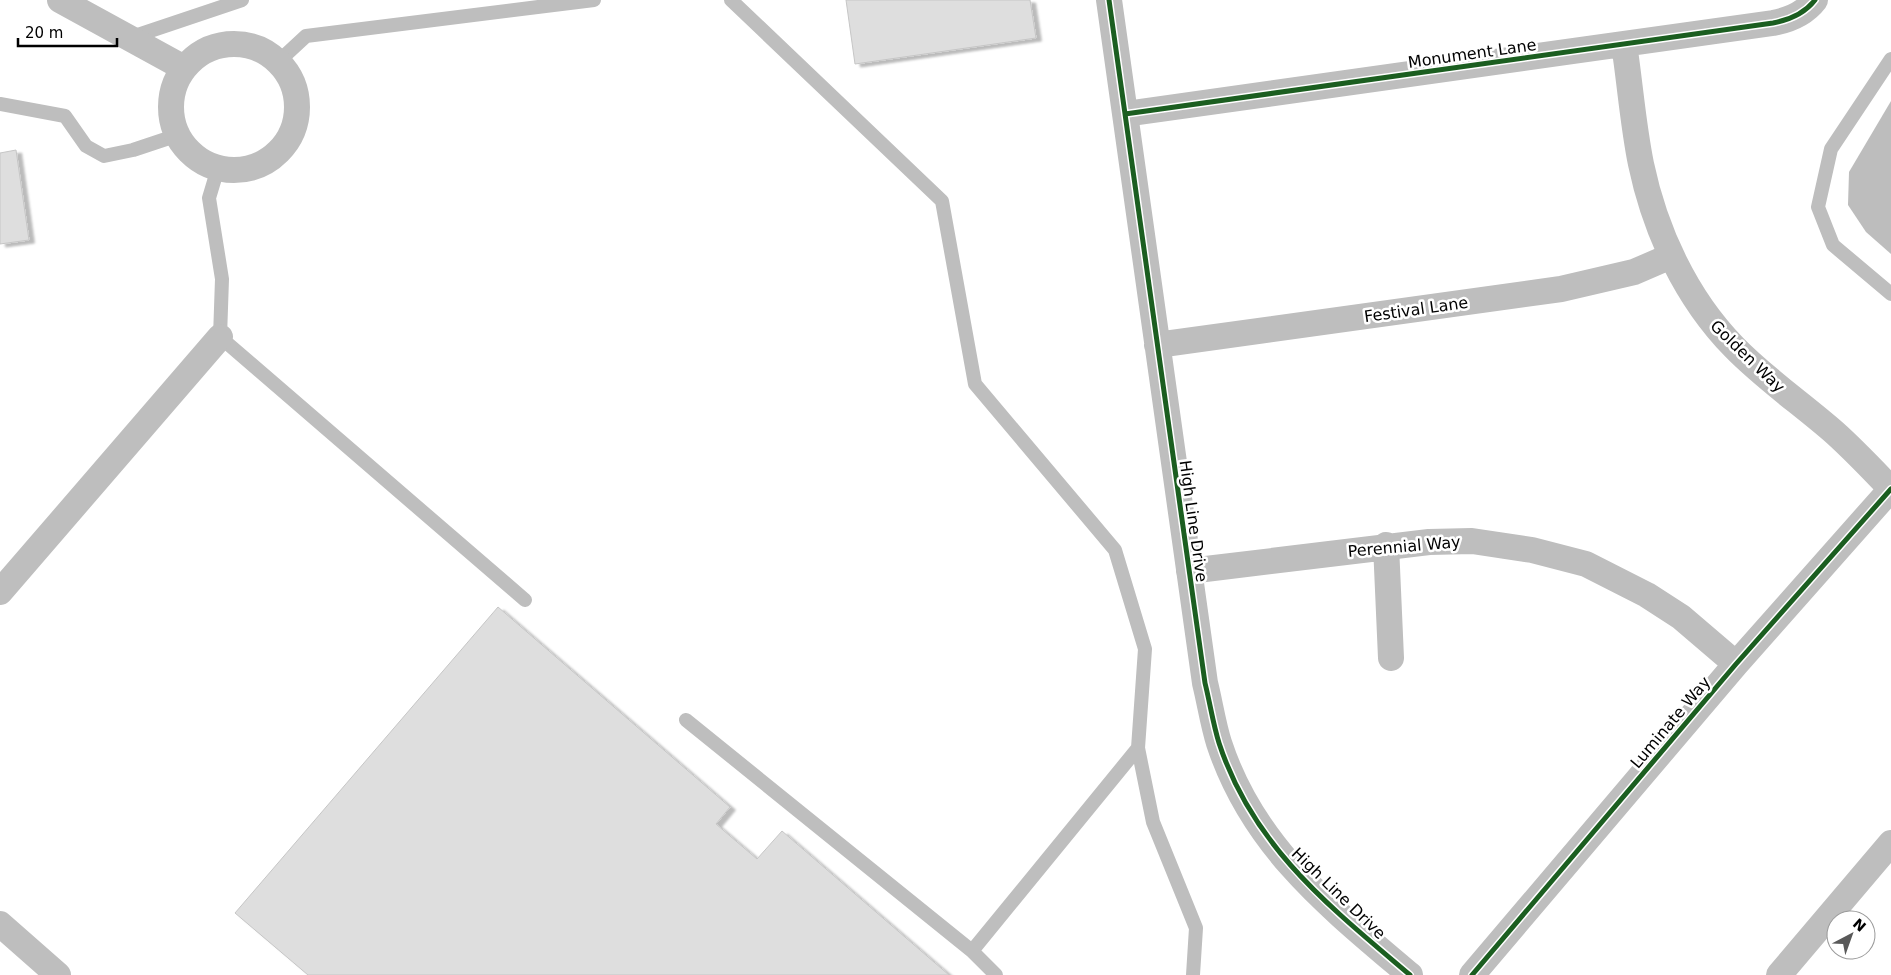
<svg xmlns="http://www.w3.org/2000/svg" width="1891" height="975" font-family="'DejaVu Sans',sans-serif">
<style>
.water{fill:#bdbdbd}
.building{fill:#dedede;stroke:#c6c6c6;filter:url(#shadow)}
.lines{fill:none;stroke-linecap:round;stroke-linejoin:round}
.service{stroke:#bebebe;stroke-width:14}
.minor{stroke:#bebebe;stroke-width:26}
.cycleway-casing{stroke:#fff;stroke-width:8}
.cycleway{stroke:#1b5e20;stroke-width:5}
.labels{text-anchor:middle;stroke-width:5;stroke-linejoin:round;paint-order:stroke}
.street-label{font-size:16px;fill:#000;stroke:#fff}
</style>
<defs>
<filter id="shadow"><feDropShadow dx="5.5" dy="3" stdDeviation="1" flood-color="#0004"/></filter>
</defs>
<rect width="100%" height="100%" fill="#fff"/>
<path class="water" d="M 1891,101 L 1891,254 L 1866,232 L 1848,205 L 1849,172 Z"/>
<path class="building" d="M 846,0 L 1030,0 L 1036,38 L 855,64 Z
M 16,150 L 29,240 L 0,244 L 0,153 Z
M 498,607 L 730,807 L 716,824 L 757,859 L 782,831 L 949,975 L 308,975 L 235,913 Z"/>
<g class="lines">
<path class="service" d="M 731,0 L 942,201 L 975,384 L 1115,550 L 1145,649 L 1138,748 L 1153,822 L 1196,928 L 1193,975
M 129,38 L 242,0
M 1891,59 L 1831,149 L 1818,207 L 1833,245 L 1891,294
M 279,61 L 306,36 L 594,0
M 0,104 L 65,116 L 86,146 L 104,156 L 133,150 L 178,135
M 218,168 L 209,198 L 222,279 L 220,337 L 525,600
M 686,720 L 972,951
M 996,975 L 972,951 L 1138,748"/>
<path class="minor" d="M 60,0 L 184,68
M 1109,0 L 1205,683 C 1210,703 1213,724 1219,743 C 1253,847 1330,907 1410,975
M171 107a63 63 0 1 1 126 0a63 63 0 1 1-126 0Z
M 1624,44 C 1630,83 1633,125 1641,164 C 1655,231 1686,298 1734,347 C 1765,379 1802,404 1835,433 C 1855,451 1873,470 1891,489
M 1125,114 L 1773,23 C 1789,20 1805,13 1815,0
M 1157,345 L 1561,289 L 1634,272 L 1671,256
M 1386,545 L 1391,658
M 1189,571 L 1429,542 L 1472,541 L 1532,550 L 1586,564 L 1647,595 L 1681,617 L 1736,664
M 0,592 L 220,337
M 0,924 L 58,975
M 1472,975 L 1736,664 L 1891,489
M 1779,975 L 1891,843"/>
<g class="cycleway-casing">
<path id="cycleway" d="M 1109,0 L 1205,683 C 1210,703 1213,724 1219,743 C 1253,847 1330,907 1410,975
M 1125,114 L 1773,23 C 1789,20 1805,13 1815,0
M 1472,975 L 1736,664 L 1891,489"/>
</g>
<use href="#cycleway" class="cycleway"/>
</g>
<g class="labels">
<g class="street-label">
<text transform="translate(1472 53) rotate(-8)" y="6">Monument Lane</text>
<text transform="translate(1416 309) rotate(-8)" y="6">Festival Lane</text>
<text transform="translate(1748 356) rotate(44)" y="6">Golden Way</text>
<text transform="translate(1194 521) rotate(82)" y="6">High Line Drive</text>
<text transform="translate(1404 546) rotate(-5)" y="6">Perennial Way</text>
<text transform="translate(1670 722) rotate(-50)" y="6">Luminate Way</text>
<text transform="translate(1339 893) rotate(44)" y="6">High Line Drive</text>
</g>
</g>
<g transform="translate(1851 935) rotate(41)"><circle r="24" fill="#ffffff" stroke="#999999"/>
<path d="M0-4L9 19L0 12L-9 19Z" fill="#595959"/>
<text y="-8" font-size="14" font-weight="bold" text-anchor="middle" fill="#000000">N</text>
</g>
<path d="M18 38v8h99v-8" fill="none" stroke="#000000" stroke-width="2.5"/>
<text x="25" y="38" font-size="15" fill="#000000" stroke="#ffffff" stroke-width="4" paint-order="stroke">20 m</text>
</svg>
